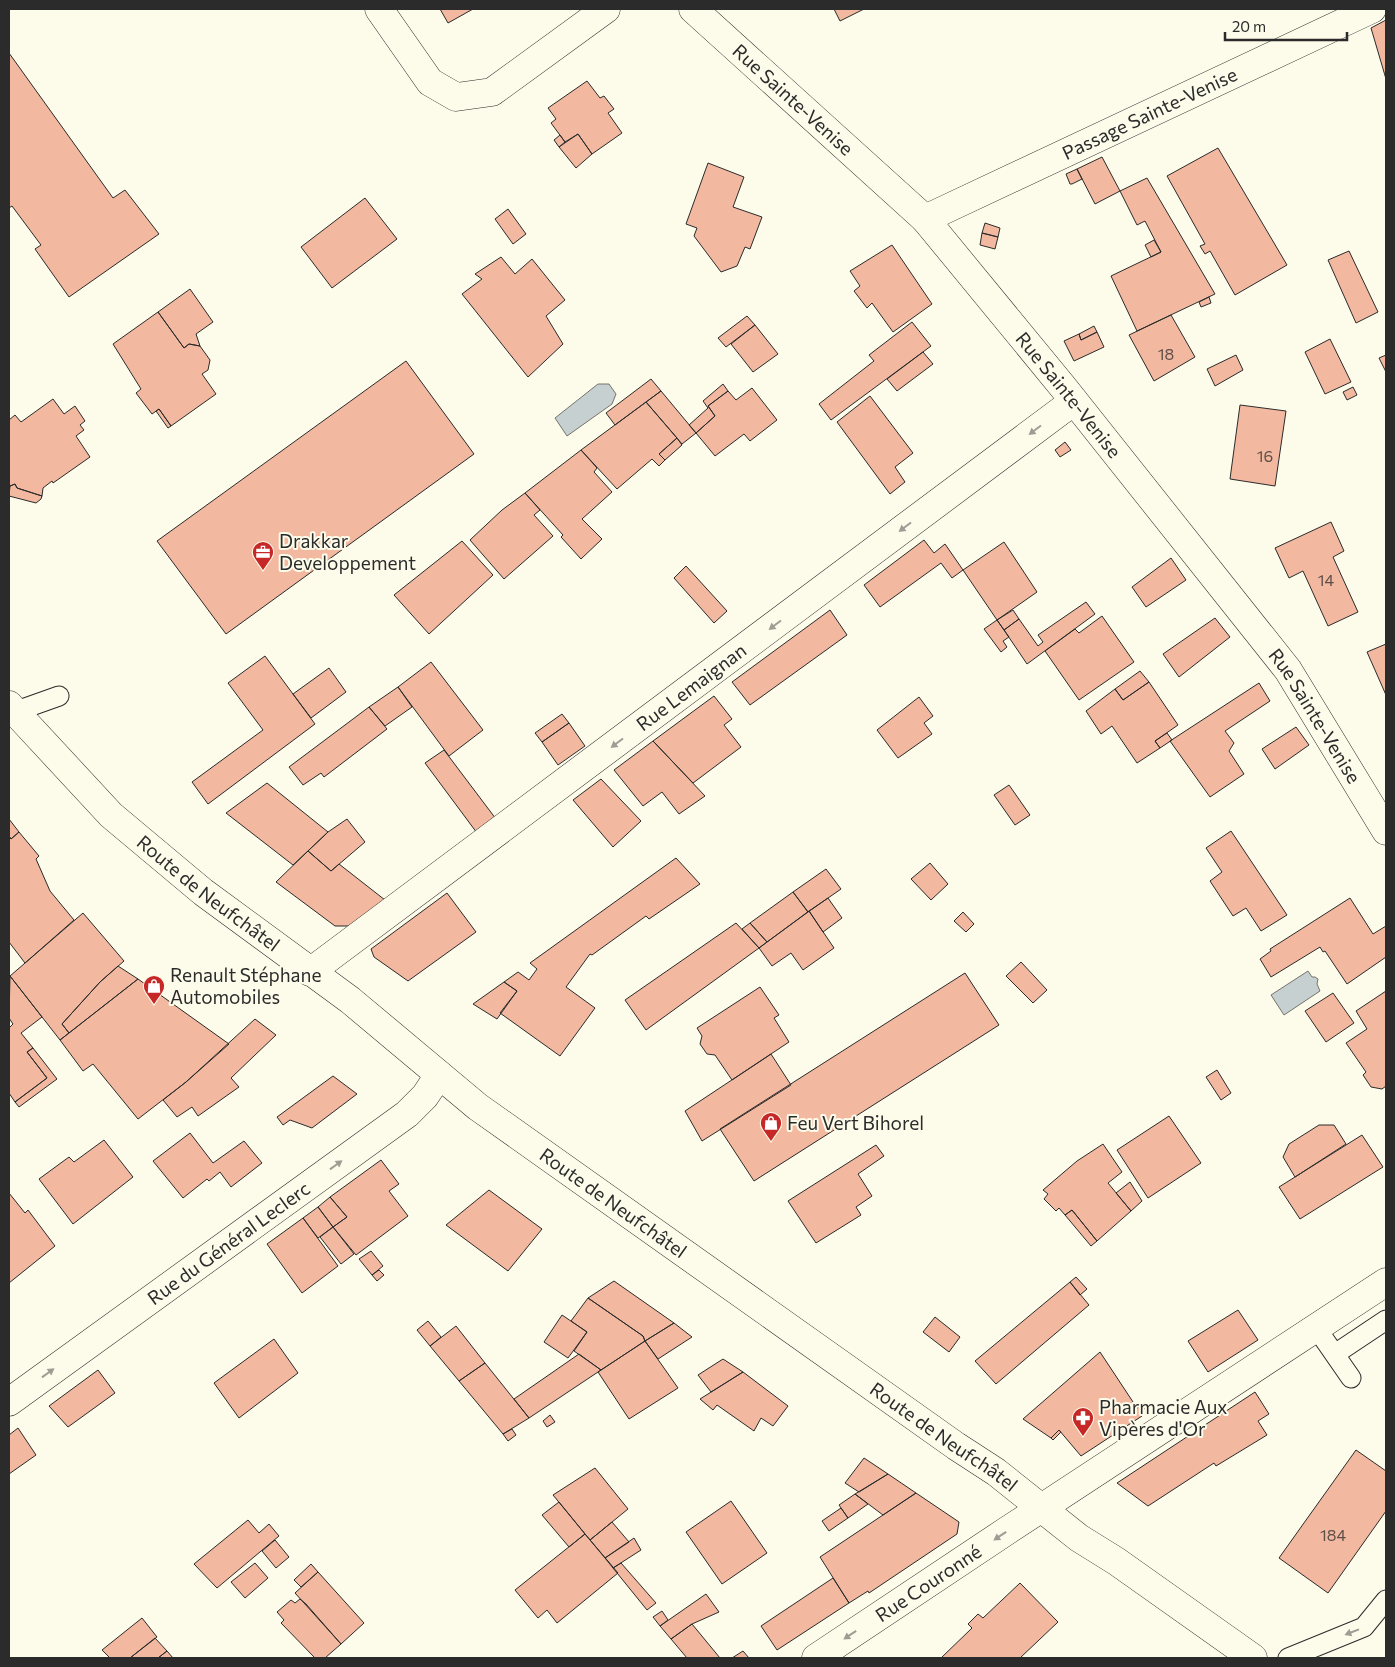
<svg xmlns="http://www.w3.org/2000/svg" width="1395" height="1667" font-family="Commissioner,sans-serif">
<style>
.water{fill:#c7d0d0;stroke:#74746e}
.building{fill:#f2b8a0;stroke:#2b2b2b}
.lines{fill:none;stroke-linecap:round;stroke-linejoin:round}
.lane-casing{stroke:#2b2b2b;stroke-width:21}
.street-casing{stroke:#2b2b2b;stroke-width:29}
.secondary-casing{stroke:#2b2b2b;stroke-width:29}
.lane{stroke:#fdfbea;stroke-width:19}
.street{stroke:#fdfbea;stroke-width:28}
.secondary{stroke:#fdfbea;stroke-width:28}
.oneway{fill:#9e9d94}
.labels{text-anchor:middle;stroke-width:4;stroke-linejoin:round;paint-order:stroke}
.number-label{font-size:16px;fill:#5d4e48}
.street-label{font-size:19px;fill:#2b2b2b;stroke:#fdfbea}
.poi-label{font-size:19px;fill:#2b2b2b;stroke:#fdfbea;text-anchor:start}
</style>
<rect width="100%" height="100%" fill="#fdfbea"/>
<path class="water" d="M 598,384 L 609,384 L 616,394 L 612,404 L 567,436 L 555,418 Z
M 1308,971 L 1312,977 L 1315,977 L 1318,979 L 1317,984 L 1320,991 L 1284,1015 L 1271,995 Z"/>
<path class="building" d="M 440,9 L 473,9 L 448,23 Z
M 834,9 L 864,9 L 840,21 Z
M 1386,20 L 1386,79 L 1371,28 Z
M 9,53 L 113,198 L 125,190 L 159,234 L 69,297 L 35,249 L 41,245 L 12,206 L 9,208 Z
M 587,81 L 600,98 L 604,96 L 614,109 L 608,113 L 622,133 L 592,154 L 578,134 L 565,142 L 551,123 L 556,119 L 548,108 Z
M 578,134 L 592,154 L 576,168 L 559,147 Z
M 560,135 L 565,142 L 559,147 L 554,140 Z
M 1218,148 L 1287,265 L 1235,295 L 1210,251 L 1205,254 L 1200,246 L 1205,244 L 1167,176 Z
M 1102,157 L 1120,191 L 1095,204 L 1077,169 Z
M 708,163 L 744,177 L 733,207 L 762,217 L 750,249 L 745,247 L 737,266 L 721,272 L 694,236 L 697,228 L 686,224 Z
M 1077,169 L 1082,179 L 1072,184 L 1070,184 L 1066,174 Z
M 1147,178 L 1215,294 L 1137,331 L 1111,276 L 1161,252 L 1145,221 L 1137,225 L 1120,191 Z
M 365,198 L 397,239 L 332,288 L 301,247 Z
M 508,209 L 526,234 L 513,244 L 495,219 Z
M 985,223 L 1000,228 L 998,237 L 982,233 Z
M 982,233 L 998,237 L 995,249 L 980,245 Z
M 1154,240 L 1161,252 L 1151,257 L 1145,245 Z
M 892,245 L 932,304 L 893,332 L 872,303 L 867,308 L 854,291 L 860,286 L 850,271 Z
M 1349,251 L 1378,312 L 1356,323 L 1328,260 Z
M 501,257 L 515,274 L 532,259 L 565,300 L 546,316 L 563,344 L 528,377 L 462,294 L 482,279 L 475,274 Z
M 190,289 L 213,322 L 196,334 L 200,346 L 189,344 L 184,348 L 158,312 Z
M 1209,297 L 1211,303 L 1201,307 L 1199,302 Z
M 158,312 L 184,348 L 189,344 L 200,346 L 210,360 L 208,370 L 202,374 L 216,394 L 171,426 L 159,409 L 152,414 L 136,393 L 141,389 L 113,344 Z
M 1171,315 L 1195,357 L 1154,381 L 1129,335 Z
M 747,316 L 755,325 L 726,347 L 718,338 Z
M 912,322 L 931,346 L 831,420 L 819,404 L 874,361 L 869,355 Z
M 755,325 L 778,354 L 753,372 L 731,344 Z
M 1094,326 L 1097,332 L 1081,340 L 1079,334 Z
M 1097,332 L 1104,347 L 1074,361 L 1064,341 L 1079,334 L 1081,340 Z
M 1330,339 L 1351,382 L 1325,394 L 1305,352 Z
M 923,352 L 933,364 L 897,391 L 887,379 Z
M 1236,355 L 1243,370 L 1215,386 L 1207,369 Z
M 1386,355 L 1386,372 L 1379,358 Z
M 406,361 L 474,454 L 226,634 L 157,541 Z
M 651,379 L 661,391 L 615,425 L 606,413 Z
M 723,384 L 728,391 L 708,406 L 715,416 L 696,433 L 689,425 L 708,408 L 703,401 Z
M 1353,387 L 1357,395 L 1347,400 L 1343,392 Z
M 752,388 L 777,420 L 750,441 L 744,434 L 715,456 L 696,433 L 715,416 L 708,406 L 728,391 L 736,400 Z
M 661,391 L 696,433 L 682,444 L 646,402 Z
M 870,396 L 913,453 L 895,467 L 905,482 L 890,494 L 837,422 Z
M 53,399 L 64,414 L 75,406 L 85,421 L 80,425 L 84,430 L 76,436 L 90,457 L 53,483 L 52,481 L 43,488 L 42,496 L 17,488 L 15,484 L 10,486 L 9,484 L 9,420 L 15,415 L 21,422 Z
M 646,402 L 677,438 L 659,454 L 665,460 L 659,466 L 652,459 L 617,489 L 581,450 Z
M 1240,405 L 1286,411 L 1275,486 L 1230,479 Z
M 159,409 L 171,426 L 168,428 L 156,411 Z
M 677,438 L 682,445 L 665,460 L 659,454 Z
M 1065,442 L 1071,450 L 1060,457 L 1055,450 Z
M 581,450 L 597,468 L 594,472 L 612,492 L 582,519 L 602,539 L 581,559 L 561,537 L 563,535 L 525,493 Z
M 15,484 L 17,488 L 42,496 L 41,499 L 36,503 L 9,496 L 10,486 Z
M 525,493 L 540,510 L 534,515 L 553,536 L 504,579 L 470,540 L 502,510 Z
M 1331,522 L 1344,551 L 1333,557 L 1358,612 L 1328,626 L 1303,571 L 1289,578 L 1275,548 Z
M 924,540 L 934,553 L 945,544 L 963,570 L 952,578 L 941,563 L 880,607 L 864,585 Z
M 462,541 L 493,575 L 429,634 L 394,595 Z
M 1004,542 L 1037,592 L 997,620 L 963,570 Z
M 1171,558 L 1186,580 L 1146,607 L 1132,587 Z
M 686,566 L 727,611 L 714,623 L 674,578 Z
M 1086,602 L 1095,614 L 1027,664 L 1004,630 L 1019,619 L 1038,646 L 1043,642 L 1038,635 Z
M 830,610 L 847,635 L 750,705 L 732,682 Z
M 1013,610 L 1019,619 L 1004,630 L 997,620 Z
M 1102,616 L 1134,662 L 1079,700 L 1045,651 L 1075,629 L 1079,633 Z
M 1215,618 L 1230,637 L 1179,677 L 1163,654 Z
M 997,620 L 1009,637 L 1003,641 L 1007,647 L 1001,652 L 984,629 Z
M 1386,644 L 1386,695 L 1367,652 Z
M 265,656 L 315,724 L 208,804 L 192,782 L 263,730 L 228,683 Z
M 431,662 L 483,730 L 449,756 L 398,687 Z
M 329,668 L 346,692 L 311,718 L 293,694 Z
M 1140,671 L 1149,682 L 1123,700 L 1115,689 Z
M 1149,682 L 1178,725 L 1155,741 L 1160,748 L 1137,763 L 1112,726 L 1101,734 L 1086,711 L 1115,689 L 1123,700 Z
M 1259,683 L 1270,701 L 1225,731 L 1234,743 L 1229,751 L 1244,774 L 1210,797 L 1170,741 Z
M 398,687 L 412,707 L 385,726 L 369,707 Z
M 714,696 L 732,719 L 724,725 L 741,747 L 693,783 L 653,741 Z
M 919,697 L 933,716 L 924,723 L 932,734 L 898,758 L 877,730 Z
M 369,707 L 387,729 L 324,777 L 321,773 L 303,785 L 289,767 Z
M 562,714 L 569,723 L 542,742 L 535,733 Z
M 569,723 L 585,746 L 558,765 L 542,742 Z
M 1296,727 L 1309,745 L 1275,769 L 1262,749 Z
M 1167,733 L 1172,740 L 1160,748 L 1155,741 Z
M 653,741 L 705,796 L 679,814 L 662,792 L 643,806 L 614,770 Z
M 444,750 L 496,819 L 477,833 L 425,763 Z
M 601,779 L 641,821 L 613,847 L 573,800 Z
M 267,783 L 328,832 L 293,865 L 226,813 Z
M 1009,785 L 1030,815 L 1015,825 L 994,795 Z
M 9,819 L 19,832 L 11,839 L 9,836 Z
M 347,819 L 365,842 L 331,871 L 308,851 L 328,832 Z
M 1231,831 L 1287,915 L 1261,931 L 1246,908 L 1233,916 L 1210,881 L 1222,872 L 1206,848 Z
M 19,832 L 39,856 L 36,859 L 50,891 L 74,920 L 25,963 L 9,942 L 9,836 L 11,839 Z
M 308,851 L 331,871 L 339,864 L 385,900 L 349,926 L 335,926 L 276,882 Z
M 676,858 L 700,884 L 649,919 L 646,916 L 592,955 L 590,954 L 566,987 L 595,1008 L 560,1056 L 500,1013 L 517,991 L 504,982 L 518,972 L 529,980 L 537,969 L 530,963 Z
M 930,863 L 948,884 L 931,900 L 911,879 Z
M 826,869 L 841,889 L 808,912 L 793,892 Z
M 793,892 L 808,912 L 767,942 L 750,923 Z
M 447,893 L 476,932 L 408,981 L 374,957 L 371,949 Z
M 828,898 L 842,918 L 823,932 L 809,911 Z
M 1350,898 L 1373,934 L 1386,926 L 1386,957 L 1347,984 L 1325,951 L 1323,952 L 1320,947 L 1271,977 L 1260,959 L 1271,951 L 1270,949 Z
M 809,911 L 834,948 L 803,970 L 791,953 L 772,966 L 759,948 Z
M 963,912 L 974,924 L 966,932 L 954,921 Z
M 83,913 L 124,961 L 100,982 L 62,1024 L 69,1033 L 60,1040 L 10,976 Z
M 736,923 L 759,948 L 646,1030 L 625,1000 Z
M 750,923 L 767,942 L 759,948 L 742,929 Z
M 1021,962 L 1047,990 L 1033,1003 L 1006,976 Z
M 118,966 L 138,979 L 69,1033 L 62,1024 L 100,982 Z
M 965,973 L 999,1025 L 754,1181 L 720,1129 Z
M 10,976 L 42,1017 L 21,1033 L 33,1048 L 27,1052 L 47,1078 L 15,1102 L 9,1093 L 9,1028 L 13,1024 L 9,1018 Z
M 138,979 L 229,1044 L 186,1082 L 138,1119 L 93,1064 L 83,1071 L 60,1040 Z
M 504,982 L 517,991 L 497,1019 L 473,1004 Z
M 760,987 L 779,1015 L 774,1018 L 789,1042 L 732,1080 L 715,1055 L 707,1054 L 700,1044 L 702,1036 L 697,1028 Z
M 1386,991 L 1386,1086 L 1382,1089 L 1371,1087 L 1363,1075 L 1366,1072 L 1346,1043 L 1367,1029 L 1356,1011 Z
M 1333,993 L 1354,1023 L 1326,1042 L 1305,1011 Z
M 255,1019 L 276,1035 L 231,1078 L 239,1087 L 198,1116 L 192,1107 L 177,1117 L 163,1100 L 186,1082 Z
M 33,1048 L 57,1079 L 19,1107 L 15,1102 L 47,1078 L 27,1052 Z
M 771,1054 L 791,1085 L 702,1141 L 685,1111 Z
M 1217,1070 L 1231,1093 L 1221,1100 L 1206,1077 Z
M 333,1076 L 357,1094 L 312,1128 L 290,1120 L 283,1125 L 277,1117 Z
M 1169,1116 L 1201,1163 L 1148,1198 L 1117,1150 Z
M 1319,1125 L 1334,1125 L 1346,1144 L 1295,1177 L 1283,1157 L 1289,1144 Z
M 190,1133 L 213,1163 L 244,1141 L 262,1163 L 231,1187 L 220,1172 L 209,1181 L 207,1179 L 183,1198 L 153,1161 Z
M 1362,1135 L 1383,1167 L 1300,1219 L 1279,1187 Z
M 104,1140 L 133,1177 L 73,1224 L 39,1179 L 69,1157 L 74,1162 Z
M 1103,1144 L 1122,1172 L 1108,1183 L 1131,1211 L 1097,1241 L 1072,1210 L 1065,1215 L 1059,1208 L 1056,1211 L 1044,1199 L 1048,1194 L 1043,1190 L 1077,1161 Z
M 876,1145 L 884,1156 L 858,1174 L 872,1196 L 856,1207 L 861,1215 L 816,1243 L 788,1201 Z
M 381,1160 L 399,1184 L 389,1191 L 408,1216 L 356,1255 L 333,1227 L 347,1217 L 330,1197 Z
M 1130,1182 L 1142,1201 L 1131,1211 L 1116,1193 Z
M 489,1190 L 542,1229 L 508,1271 L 446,1225 Z
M 9,1193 L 25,1213 L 28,1210 L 55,1246 L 9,1283 Z
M 330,1197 L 347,1217 L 333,1227 L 318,1207 Z
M 318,1207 L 333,1227 L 318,1238 L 303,1218 Z
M 1072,1210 L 1097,1241 L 1091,1246 L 1065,1215 Z
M 303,1218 L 338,1266 L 302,1293 L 267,1244 Z
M 333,1227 L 354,1254 L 341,1264 L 320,1237 Z
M 371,1251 L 383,1266 L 372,1275 L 359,1259 Z
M 379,1270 L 384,1275 L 377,1281 L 372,1275 Z
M 1076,1277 L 1087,1289 L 1080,1295 L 1070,1282 Z
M 614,1281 L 674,1323 L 645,1341 L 643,1336 L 588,1298 Z
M 1070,1282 L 1089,1305 L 996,1384 L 975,1361 Z
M 588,1298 L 643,1336 L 645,1341 L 601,1370 L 574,1351 L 587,1332 L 571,1321 Z
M 1238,1310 L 1258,1340 L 1208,1372 L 1188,1341 Z
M 562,1315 L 587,1332 L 568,1358 L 544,1342 Z
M 935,1317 L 960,1337 L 949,1352 L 923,1332 Z
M 428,1321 L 441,1337 L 430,1346 L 417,1330 Z
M 674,1323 L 692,1337 L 658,1359 L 645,1341 Z
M 456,1326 L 485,1363 L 459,1381 L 430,1346 Z
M 274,1339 L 298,1373 L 239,1418 L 214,1383 Z
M 645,1341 L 678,1388 L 629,1419 L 598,1372 Z
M 1100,1352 L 1137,1408 L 1145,1403 L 1147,1407 L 1140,1412 L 1142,1416 L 1081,1456 L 1059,1430 L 1051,1438 L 1023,1419 Z
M 579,1354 L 601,1370 L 529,1418 L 514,1399 Z
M 723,1359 L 743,1372 L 711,1392 L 698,1375 Z
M 485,1363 L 529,1418 L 503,1434 L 459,1381 Z
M 98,1370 L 115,1393 L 68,1427 L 49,1406 Z
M 743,1372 L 788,1406 L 773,1426 L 761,1418 L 754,1431 L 717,1405 L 713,1410 L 700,1399 Z
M 1255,1392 L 1269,1414 L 1258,1421 L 1267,1435 L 1216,1466 L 1214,1463 L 1148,1506 L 1117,1483 Z
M 550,1415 L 555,1422 L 547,1427 L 543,1421 Z
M 18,1428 L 36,1455 L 9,1474 L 9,1435 Z
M 512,1429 L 516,1435 L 508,1441 L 503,1434 Z
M 1059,1430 L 1061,1432 L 1053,1440 L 1051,1438 Z
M 1356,1450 L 1386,1471 L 1386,1511 L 1328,1593 L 1279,1558 Z
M 864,1458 L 888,1474 L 859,1492 L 845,1483 Z
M 595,1468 L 628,1509 L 590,1540 L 553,1495 Z
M 888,1474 L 916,1493 L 883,1515 L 855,1494 Z
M 916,1493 L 959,1522 L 957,1534 L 869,1593 L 868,1591 L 849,1603 L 820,1557 Z
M 855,1494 L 868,1504 L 848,1518 L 839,1505 Z
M 731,1501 L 767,1553 L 722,1584 L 686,1532 Z
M 559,1502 L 585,1534 L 569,1547 L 542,1515 Z
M 841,1508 L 848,1518 L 829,1531 L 822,1521 Z
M 248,1520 L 259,1533 L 269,1524 L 279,1536 L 217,1588 L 194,1564 Z
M 612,1522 L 629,1542 L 605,1558 L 590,1540 Z
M 585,1534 L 618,1573 L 557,1623 L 547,1610 L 538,1618 L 515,1590 Z
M 634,1538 L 641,1550 L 613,1568 L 605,1558 Z
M 275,1540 L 289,1557 L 276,1568 L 262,1551 Z
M 255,1563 L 268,1578 L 245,1598 L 231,1582 Z
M 621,1563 L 656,1603 L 647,1610 L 613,1568 Z
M 311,1564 L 318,1572 L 301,1587 L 294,1580 Z
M 318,1572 L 364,1623 L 341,1644 L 295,1593 Z
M 833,1578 L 849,1603 L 777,1650 L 761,1626 Z
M 1020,1583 L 1058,1622 L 1020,1658 L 941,1658 L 972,1628 L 968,1624 L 978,1614 L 983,1618 Z
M 706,1594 L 719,1612 L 692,1624 L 671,1639 L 660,1626 Z
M 300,1599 L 306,1604 L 341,1644 L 325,1658 L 315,1658 L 281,1623 L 284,1620 L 277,1612 L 291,1600 L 295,1603 Z
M 662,1611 L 668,1620 L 660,1626 L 653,1617 Z
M 142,1618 L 157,1637 L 130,1658 L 110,1658 L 102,1650 Z
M 692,1624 L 720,1658 L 687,1658 L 671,1639 Z
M 155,1638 L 167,1651 L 158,1658 L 130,1658 Z
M 167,1651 L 173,1658 L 158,1658 Z
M 743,1651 L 749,1658 L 732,1658 Z"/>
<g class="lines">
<g class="lane-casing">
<path id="lane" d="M 9,716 L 14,712 L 59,696
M 1317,1329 L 1351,1378
M 1335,1354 L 1386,1320
M 1288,1658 L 1364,1627 L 1386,1600"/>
</g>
<g class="street-casing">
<g id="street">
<path d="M 379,9 L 430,82 L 456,97 L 492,92 L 606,9"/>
<path id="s1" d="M 693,9 L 925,219 L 1063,387 L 1288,670 L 1386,831"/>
<path id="s2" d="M 925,219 L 1372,9"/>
<path id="s3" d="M 310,972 L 1074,401"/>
<path id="s4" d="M 9,1402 L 407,1114 L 425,1096 L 439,1075"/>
<path id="s5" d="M 816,1658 L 1005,1532 L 1386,1282"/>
</g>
</g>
<g class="secondary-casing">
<g id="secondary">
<path id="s6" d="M 9,705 L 111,815 L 203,892 L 350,1000 L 478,1107 L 956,1446 L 996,1472 L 1079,1538 L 1116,1561 L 1253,1658"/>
</g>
</g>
<use href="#lane" class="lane"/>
<use href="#street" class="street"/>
<use href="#secondary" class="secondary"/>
</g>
<defs><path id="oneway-solid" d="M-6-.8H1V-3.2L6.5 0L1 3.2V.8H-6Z" transform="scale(1.25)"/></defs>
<g class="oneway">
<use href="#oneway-solid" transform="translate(1035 430) rotate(143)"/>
<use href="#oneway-solid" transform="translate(905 527) rotate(143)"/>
<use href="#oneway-solid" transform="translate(775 625) rotate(143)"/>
<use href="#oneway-solid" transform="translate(617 743) rotate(143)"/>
<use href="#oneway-solid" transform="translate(336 1165) rotate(-36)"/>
<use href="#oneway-solid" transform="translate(48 1373) rotate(-36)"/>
<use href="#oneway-solid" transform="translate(1000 1536) rotate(146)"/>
<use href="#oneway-solid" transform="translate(1352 1632) rotate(159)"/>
<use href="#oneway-solid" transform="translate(850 1635) rotate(146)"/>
</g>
<defs>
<g id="office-pin" transform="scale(1.125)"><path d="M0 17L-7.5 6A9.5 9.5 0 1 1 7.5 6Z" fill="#c62828" stroke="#fdfbea"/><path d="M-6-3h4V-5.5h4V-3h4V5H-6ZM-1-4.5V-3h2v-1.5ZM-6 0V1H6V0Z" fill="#fff"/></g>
<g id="shop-pin" transform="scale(1.125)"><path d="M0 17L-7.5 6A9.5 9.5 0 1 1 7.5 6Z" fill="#c62828" stroke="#fdfbea"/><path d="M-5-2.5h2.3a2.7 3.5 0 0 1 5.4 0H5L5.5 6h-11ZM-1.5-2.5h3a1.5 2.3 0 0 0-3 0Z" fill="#fff"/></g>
<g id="pharmacy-pin" transform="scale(1.125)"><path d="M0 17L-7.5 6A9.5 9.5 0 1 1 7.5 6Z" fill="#c62828" stroke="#fdfbea"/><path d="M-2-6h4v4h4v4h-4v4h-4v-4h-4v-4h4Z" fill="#fff"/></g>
</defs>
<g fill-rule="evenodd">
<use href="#office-pin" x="263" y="552"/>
<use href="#shop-pin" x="154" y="986"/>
<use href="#shop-pin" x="771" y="1123"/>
<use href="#pharmacy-pin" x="1083" y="1418"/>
</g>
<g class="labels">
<g class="number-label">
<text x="1166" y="360">18</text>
<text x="1265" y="462">16</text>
<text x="1326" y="586">14</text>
<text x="1333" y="1541">184</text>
</g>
<g class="street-label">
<text dy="7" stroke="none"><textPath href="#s1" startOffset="135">Rue Sainte-Venise</textPath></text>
<text dy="7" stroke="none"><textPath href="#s2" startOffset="248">Passage Sainte-Venise</textPath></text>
<text dy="7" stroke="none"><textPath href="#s1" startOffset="540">Rue Sainte-Venise</textPath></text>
<text dy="7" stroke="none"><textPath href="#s3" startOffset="476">Rue Lemaignan</textPath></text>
<text dy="7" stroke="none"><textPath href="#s1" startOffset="945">Rue Sainte-Venise</textPath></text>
<text dy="7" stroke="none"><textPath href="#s6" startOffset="275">Route de Neufchâtel</textPath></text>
<text dy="7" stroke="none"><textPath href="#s6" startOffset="785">Route de Neufchâtel</textPath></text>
<text dy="7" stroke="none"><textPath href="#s4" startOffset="271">Rue du Général Leclerc</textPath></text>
<text dy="7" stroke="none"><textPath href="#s6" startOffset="1190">Route de Neufchâtel</textPath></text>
<text dy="7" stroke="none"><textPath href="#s5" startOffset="135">Rue Couronné</textPath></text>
</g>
<g class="poi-label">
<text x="279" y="548">Drakkar<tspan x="279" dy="22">Developpement</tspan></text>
<text x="170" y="982">Renault Stéphane<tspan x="170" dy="22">Automobiles</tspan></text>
<text x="787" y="1130">Feu Vert Bihorel</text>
<text x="1099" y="1414">Pharmacie Aux<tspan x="1099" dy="22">Vipères d'Or</tspan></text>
</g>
</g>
<rect width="1395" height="1667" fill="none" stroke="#2b2b2b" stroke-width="20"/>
<path d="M1225 32v8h122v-8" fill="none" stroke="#2b2b2b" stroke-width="2.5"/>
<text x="1232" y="32" font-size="15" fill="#2b2b2b" stroke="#fdfbea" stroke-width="4" paint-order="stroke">20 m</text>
</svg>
